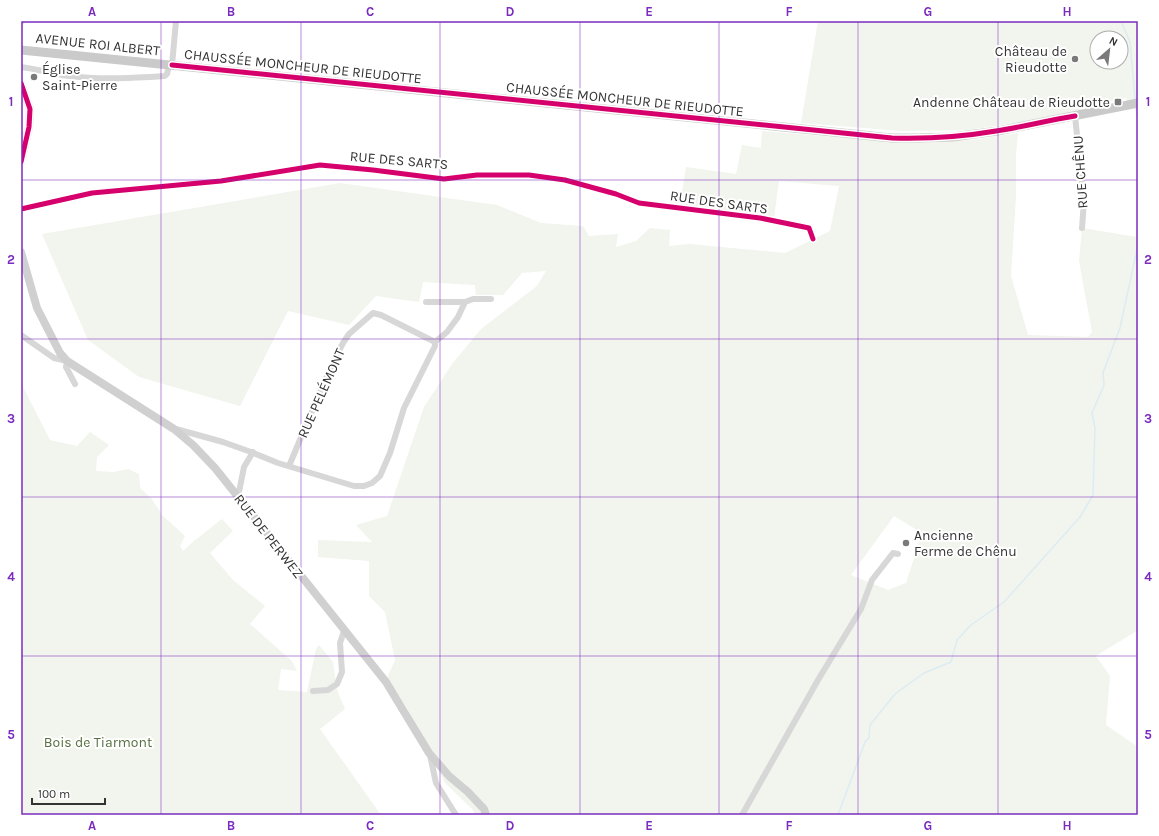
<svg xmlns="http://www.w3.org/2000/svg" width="1159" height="836" font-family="Karla,sans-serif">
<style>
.green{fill:#f1f5ed;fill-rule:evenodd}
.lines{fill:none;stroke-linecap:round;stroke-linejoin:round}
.stream{stroke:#ddebf3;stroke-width:1.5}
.street{stroke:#d7d7d7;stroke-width:6}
.secondary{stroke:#d0d0d0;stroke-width:8}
.primary{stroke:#cacaca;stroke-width:9}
.cycleway-casing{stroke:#fff;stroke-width:8}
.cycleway{stroke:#d6006c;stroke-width:5}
.grid{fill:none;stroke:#7b2cbf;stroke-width:1;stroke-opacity:0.55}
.poi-dot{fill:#7a7a7a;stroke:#fff;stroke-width:1.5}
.labels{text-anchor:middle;stroke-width:4;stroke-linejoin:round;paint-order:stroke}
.street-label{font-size:14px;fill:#333;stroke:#fff}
.poi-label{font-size:14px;fill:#333;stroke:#fff;text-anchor:end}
.park-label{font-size:14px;fill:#56703f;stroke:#fff}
.neatline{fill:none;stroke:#7b2cbf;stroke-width:1.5}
.grid-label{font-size:13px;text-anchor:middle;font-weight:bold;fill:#7b2cbf}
</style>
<rect width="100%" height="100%" fill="#fff"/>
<path class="green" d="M 818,21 L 1136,21 L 1138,26 L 1138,123 L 1135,104 L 1128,105 L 1126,98 L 1096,104 L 1096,107 L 1015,123 L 967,130 L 902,131 L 801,123 ZM 1097,38 L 1121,38 L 1121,62 L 1097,62 Z
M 762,131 L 883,141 L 972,140 L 1018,133 L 1016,155 L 1016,196 L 1011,276 L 1028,335 L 1088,337 L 1092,332 L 1079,261 L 1082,228 L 1137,237 L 1138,228 L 1138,630 L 1096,656 L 1110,676 L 1106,725 L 1138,747 L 1138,815 L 475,815 L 473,810 L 445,783 L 407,708 L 387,678 L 395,660 L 385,612 L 369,596 L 369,561 L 318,557 L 318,540 L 372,542 L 356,525 L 387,516 L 424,407 L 452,364 L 481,329 L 537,286 L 546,271 L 522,273 L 503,295 L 476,295 L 475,285 L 423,282 L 419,302 L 376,296 L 349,325 L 288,311 L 240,406 L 139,377 L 88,340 L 42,234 L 340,183 L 497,205 L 541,223 L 583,226 L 589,236 L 618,234 L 616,247 L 636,241 L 650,228 L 670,230 L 669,246 L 690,244 L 785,253 L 830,231 L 839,186 L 779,181 L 774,218 L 680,205 L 686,167 L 736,174 L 742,145 L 761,148 ZM 894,516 L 922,533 L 906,583 L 888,590 L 851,575 Z
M 21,383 L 50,440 L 77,446 L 90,432 L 109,445 L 97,457 L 96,471 L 114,472 L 128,469 L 139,474 L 140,488 L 151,498 L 163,516 L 185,536 L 180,546 L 183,551 L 194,541 L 222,519 L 233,531 L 210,553 L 233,580 L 265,606 L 250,624 L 292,661 L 297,671 L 281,669 L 278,690 L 307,692 L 316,649 L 319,645 L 333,662 L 337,690 L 345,709 L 320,729 L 381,815 L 21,815 Z"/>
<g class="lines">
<path class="stream" d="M 1121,21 L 1130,42 L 1135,99
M 1136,107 L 1138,123
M 838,815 L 865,742 L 869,738 L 870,725 L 895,694 L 924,673 L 951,662 L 957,640 L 971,625 L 1004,602 L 1080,517 L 1093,495 L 1095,428 L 1092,413 L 1104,385 L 1103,373 L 1120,328 L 1138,245"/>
<path class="street" d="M 21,22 L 21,21
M 172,65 L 176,21
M 21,67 C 37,69 54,74 70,76 C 101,80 134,78 165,76 L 167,74 L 169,65
M 1075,116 L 1084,201 L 1082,228
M 21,209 L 92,193 L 221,181 L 320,165 L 373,170 L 444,179 L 477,175 L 529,175 L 565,180 L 616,194 L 639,203 L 760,218 L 809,228 L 813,239
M 426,302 L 465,302
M 21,335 L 54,358 L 67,361 L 66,367 L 75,384
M 176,429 L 223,442 L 251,452 L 278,463 L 354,486 L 364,486 L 372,483 L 380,476 L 390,453 L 404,408 L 435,346 L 435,342 L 447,332 L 458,317 L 465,302 L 473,299 L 491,299
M 289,466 L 332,364 L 343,343 L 349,334 L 373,313 L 381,315 L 435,342
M 237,496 L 239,492 L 244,467 L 253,452
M 313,691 L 328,690 L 337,684 L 342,672 L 340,643 L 344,631
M 430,755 L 436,783 L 456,815
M 742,815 L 818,680 L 861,609 L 872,580 L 893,553 L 898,554"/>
<path class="secondary" d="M 21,83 L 30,109 L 29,127 L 21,162
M 21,252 L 37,308 L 60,353 L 67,361 L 174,429 L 193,445 L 215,468 L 386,682 L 429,753 L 449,776 L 468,792 L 484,809 L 486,815"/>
<path class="primary" d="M 21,50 L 892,138 L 917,138 L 952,137 L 998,131 L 1138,103"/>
<g class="cycleway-casing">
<path id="cycleway" d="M 172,65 L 892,138 C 927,139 961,137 996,131 C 1023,127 1049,120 1075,116
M 21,83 L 30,109 L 29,127 L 21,162
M 21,209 L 92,193 L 221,181 L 320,165 L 373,170 L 444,179 L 477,175 L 529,175 L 565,180 L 616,194 L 639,203 L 760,218 L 809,228 L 813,239"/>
</g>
<use href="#cycleway" class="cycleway"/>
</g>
<path class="grid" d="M 161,21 L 161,815M 301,21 L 301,815M 440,21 L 440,815M 580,21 L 580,815M 719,21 L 719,815M 858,21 L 858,815M 998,21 L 998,815M 21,180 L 1138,180M 21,339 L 1138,339M 21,497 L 1138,497M 21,656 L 1138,656"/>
<g class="poi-dot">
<circle cx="1075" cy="59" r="4"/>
<circle cx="34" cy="77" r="4"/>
<rect x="1114" y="98" width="8" height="8" rx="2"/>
<circle cx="906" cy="543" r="4"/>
</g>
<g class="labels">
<g class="street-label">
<text transform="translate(98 44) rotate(6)" y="5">AVENUE ROI ALBERT</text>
<text transform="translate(303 66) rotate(6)" y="5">CHAUSSÉE MONCHEUR DE RIEUDOTTE</text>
<text transform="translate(625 99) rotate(6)" y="5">CHAUSSÉE MONCHEUR DE RIEUDOTTE</text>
<text transform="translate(399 160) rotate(5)" y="5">RUE DES SARTS</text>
<text transform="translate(1080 172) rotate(-94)" y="5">RUE CHÊNU</text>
<text transform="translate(719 202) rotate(8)" y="5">RUE DES SARTS</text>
<text transform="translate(321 393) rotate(-66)" y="5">RUE PELÉMONT</text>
<text transform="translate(269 536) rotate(52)" y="5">RUE DE PERWEZ</text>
</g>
<g class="poi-label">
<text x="1067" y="56">Château de<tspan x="1067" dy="16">Rieudotte</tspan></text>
<text x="42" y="74" text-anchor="start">Église<tspan x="42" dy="16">Saint-Pierre</tspan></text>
<text x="1110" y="107">Andenne Château de Rieudotte</text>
<text x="914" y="540" text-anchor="start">Ancienne<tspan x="914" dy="16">Ferme de Chênu</tspan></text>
</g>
<g class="park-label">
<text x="98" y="747">Bois de Tiarmont</text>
</g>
</g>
<rect width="1159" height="836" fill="none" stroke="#ffffff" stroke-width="44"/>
<g transform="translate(1109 50) rotate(28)"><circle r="19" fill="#ffffff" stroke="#adadad"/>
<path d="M0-3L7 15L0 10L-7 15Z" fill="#7a7a7a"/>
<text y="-6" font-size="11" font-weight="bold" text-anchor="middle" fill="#333333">N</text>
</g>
<path d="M32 798v6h73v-6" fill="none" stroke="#333333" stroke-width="2"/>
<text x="38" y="798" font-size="12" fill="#333333" stroke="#ffffff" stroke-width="3" paint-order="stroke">100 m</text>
<rect x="22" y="22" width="1115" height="792" class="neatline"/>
<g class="grid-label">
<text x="92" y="16">A</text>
<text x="231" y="16">B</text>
<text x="370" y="16">C</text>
<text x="510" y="16">D</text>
<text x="649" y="16">E</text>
<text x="789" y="16">F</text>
<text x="928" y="16">G</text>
<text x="1067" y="16">H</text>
<text x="11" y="106">1</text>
<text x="1148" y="106">1</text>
<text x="11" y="264">2</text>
<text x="1148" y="264">2</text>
<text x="11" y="423">3</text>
<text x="1148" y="423">3</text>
<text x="11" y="581">4</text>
<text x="1148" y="581">4</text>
<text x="11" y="739">5</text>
<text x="1148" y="739">5</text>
<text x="92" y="830">A</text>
<text x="231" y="830">B</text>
<text x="370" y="830">C</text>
<text x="510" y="830">D</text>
<text x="649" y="830">E</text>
<text x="789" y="830">F</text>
<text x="928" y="830">G</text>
<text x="1067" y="830">H</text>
</g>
</svg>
